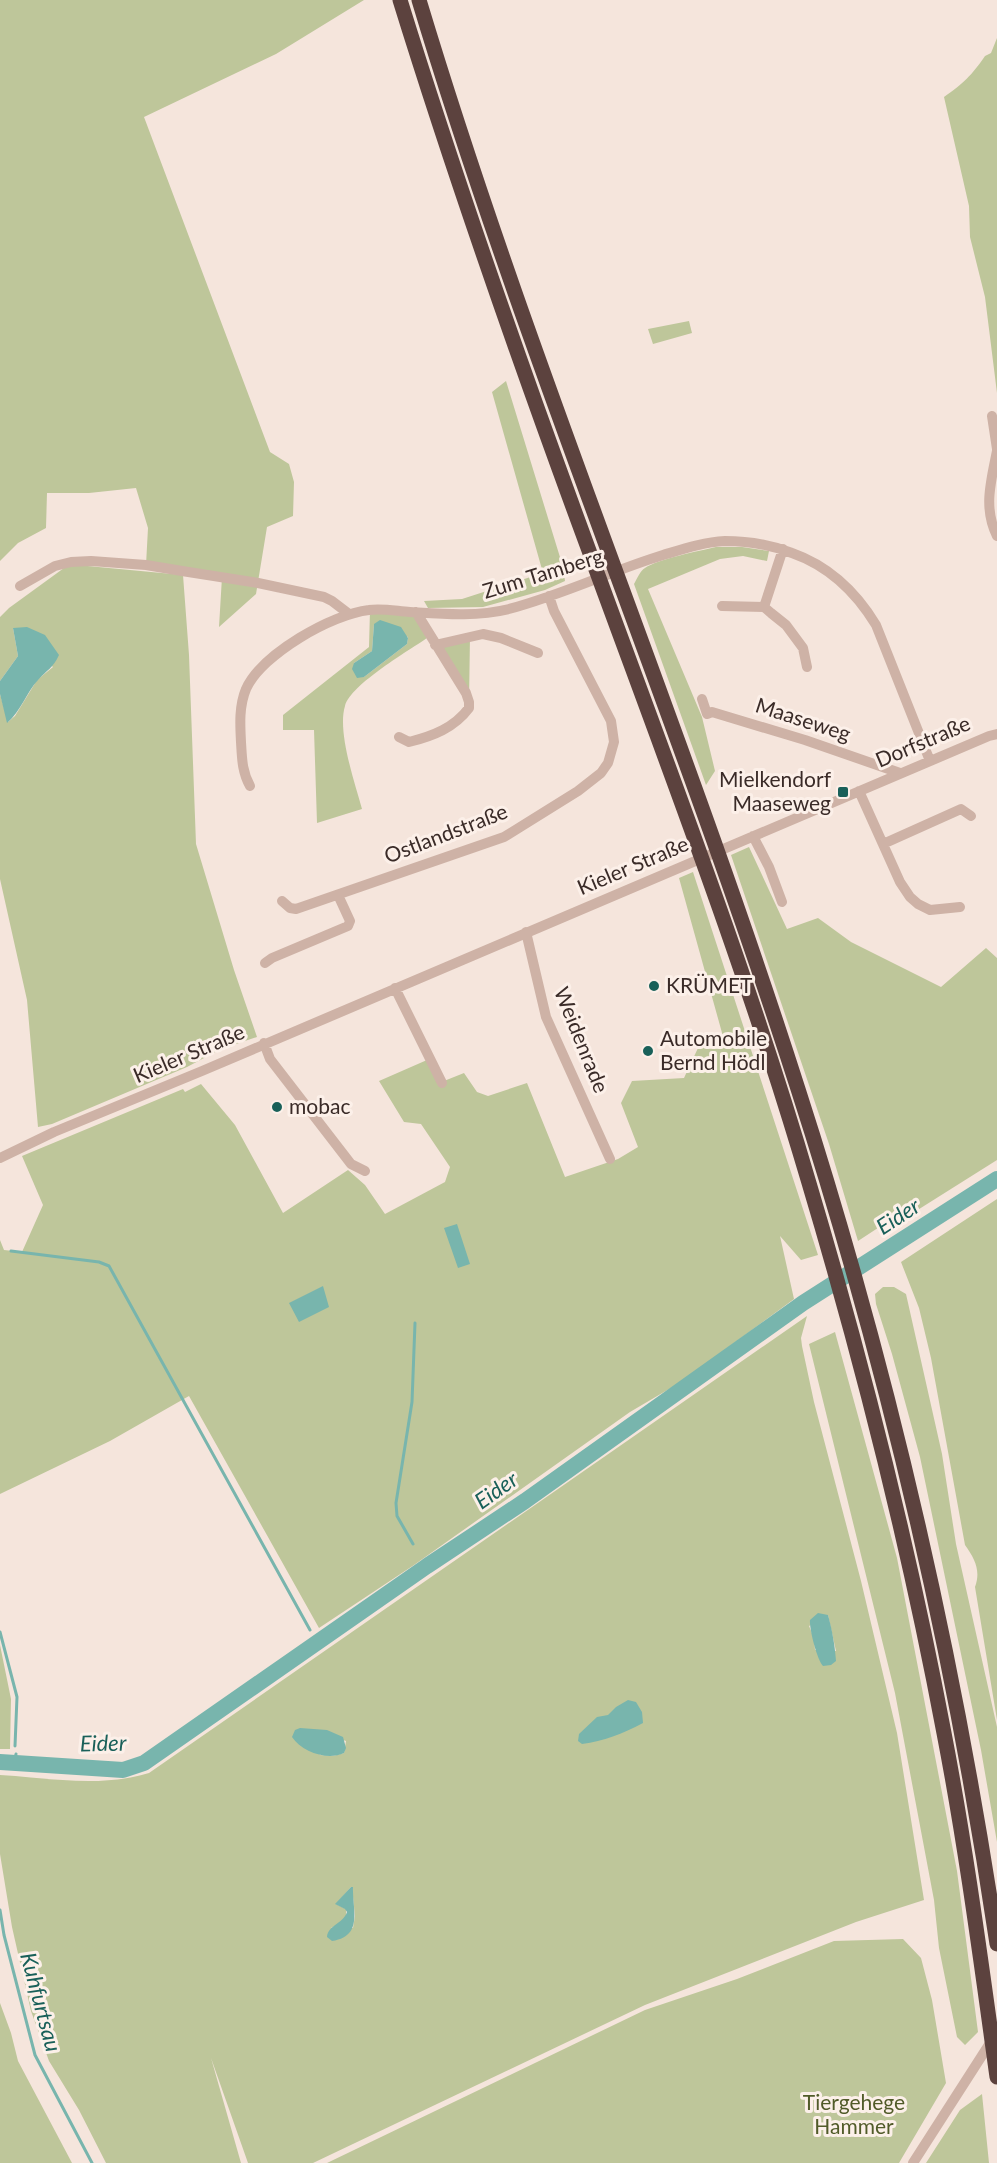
<svg xmlns="http://www.w3.org/2000/svg" width="997" height="2163" font-family="Lato,sans-serif">
<style>
.green{fill:#bec69a;fill-rule:evenodd}
.water{fill:#78b5ad}
.lines{fill:none;stroke-linecap:round;stroke-linejoin:round}
.stream{stroke:#78b5ad;stroke-width:3}
.river{stroke:#78b5ad;stroke-width:16}
.minor{stroke:#ceb2a6;stroke-width:10}
.highway{stroke:#5c423e;stroke-width:15}
.poi-dot{fill:#196059;stroke:#fcf0e9;stroke-width:2}
.labels{text-anchor:middle;stroke-width:6;stroke-linejoin:round;paint-order:stroke}
.street-label{font-size:21px;fill:#3a2b28;stroke:#fcf0e9}
.poi-label{font-size:21px;fill:#3a2b28;stroke:#fcf0e9;text-anchor:start}
.park-label{font-size:21px;fill:#515b29;stroke:#fcf0e9}
.water-label{font-size:22px;font-style:italic;fill:#196059;stroke:#fcf0e9}
</style>
<rect width="100%" height="100%" fill="#f5e5dc"/>
<path class="green" d="M 0,0 L 364,0 L 276,54 L 144,117 L 270,452 L 289,464 L 294,482 L 293,516 L 267,527 L 256,594 L 219,627 L 222,577 L 146,565 L 148,528 L 136,488 L 89,493 L 47,493 L 46,528 L 18,543 L 0,561 Z
M 997,38 L 997,393 L 985,297 L 970,237 L 969,206 L 944,97 C 963,84 972,75 985,56 L 991,53 Z
M 689,321 L 692,333 L 653,344 L 648,329 Z
M 506,381 L 563,567 L 565,581 L 545,590 L 483,607 L 428,608 L 424,601 L 462,599 L 543,573 L 492,392 Z
M 716,547 L 742,547 L 769,551 L 767,561 L 743,556 L 720,559 L 648,589 L 702,717 L 715,771 L 706,785 L 634,584 C 637,579 640,571 645,568 C 658,559 699,551 716,547 Z
M 77,565 L 183,575 L 189,655 L 196,844 L 234,970 L 257,1037 L 221,1049 L 187,1067 L 52,1124 L 38,1127 L 27,1000 L 0,879 L 0,694 L 8,722 L 15,716 L 37,680 L 53,667 L 13,628 L 18,656 L 0,681 L 0,617 L 9,608 L 64,568 Z
M 370,610 L 416,612 L 430,636 C 410,650 351,684 345,706 C 337,732 355,783 362,809 L 317,823 L 314,730 L 283,730 L 283,715 L 369,647 ZM 374,624 L 408,637 L 407,644 L 364,677 L 354,663 L 372,651 Z
M 470,636 L 469,702 L 435,645 Z
M 749,847 L 787,929 L 818,918 L 851,942 L 941,987 L 986,948 L 997,958 L 997,1160 L 889,1228 L 887,1222 L 858,1241 L 829,1144 L 731,855 Z
M 693,872 L 818,1255 L 801,1260 L 780,1236 L 794,1299 L 681,1382 L 630,1412 L 414,1565 L 319,1628 L 189,1396 L 110,1441 L 0,1494 L 0,1240 L 4,1250 L 22,1252 L 43,1205 L 22,1156 L 183,1089 L 185,1092 L 201,1084 L 235,1125 L 283,1213 L 348,1170 L 365,1185 L 385,1214 L 445,1182 L 450,1167 L 421,1124 L 404,1122 L 379,1081 L 427,1060 L 444,1081 L 464,1073 L 477,1092 L 488,1096 L 527,1083 L 565,1177 L 618,1159 L 638,1147 L 621,1103 L 632,1081 L 684,1078 L 698,1048 L 724,1040 L 679,878 Z
M 997,1199 L 997,1720 L 975,1587 C 981,1571 975,1559 965,1545 L 931,1358 L 919,1308 L 901,1262 Z
M 883,1287 L 894,1287 L 906,1294 L 942,1454 L 956,1544 L 997,1727 L 997,1842 L 981,1750 L 920,1457 L 892,1354 L 876,1304 L 875,1294 Z
M 807,1316 L 801,1338 L 802,1346 L 814,1402 L 861,1581 L 897,1733 L 924,1900 L 856,1922 L 645,2005 L 313,2163 L 248,2163 L 211,2058 L 241,2163 L 106,2163 L 79,2110 L 49,2061 L 31,2011 L 12,1927 L 0,1854 L 0,1775 C 50,1778 99,1788 149,1773 ZM 828,1615 L 836,1651 L 815,1650 L 814,1638 L 809,1626 ZM 308,1729 L 346,1741 L 344,1753 L 333,1756 L 320,1755 ZM 351,1887 L 352,1887 L 355,1916 L 353,1928 L 331,1928 L 341,1923 L 346,1916 L 346,1909 L 336,1904 Z
M 835,1332 L 897,1558 L 957,1871 L 978,2032 L 965,2045 L 957,2037 L 939,1948 L 934,1900 L 895,1693 L 809,1344 Z
M 0,1645 L 11,1699 L 10,1749 L 0,1749 Z
M 903,1939 L 921,1958 L 932,2000 L 946,2083 L 899,2163 L 327,2163 L 645,2010 L 737,1979 L 834,1941 Z
M 0,2003 L 11,2033 L 18,2061 L 72,2163 L 0,2163 Z
M 982,2094 L 989,2163 L 926,2163 L 960,2110 Z"/>
<path class="water" d="M 380,620 L 401,627 L 408,638 L 407,644 L 364,677 L 357,678 L 352,669 L 354,663 L 372,651 L 374,624 Z
M 27,627 L 45,635 L 59,655 C 53,668 47,670 38,680 C 26,693 21,711 7,723 L 0,694 L 0,681 L 18,656 L 13,628 Z
M 457,1224 L 470,1264 L 458,1268 L 444,1228 Z
M 323,1286 L 329,1307 L 299,1322 L 289,1303 Z
M 818,1613 L 828,1615 C 832,1629 835,1646 836,1661 L 831,1665 L 823,1666 C 817,1660 809,1628 810,1620 Z
M 628,1700 L 636,1702 L 642,1712 L 643,1723 C 622,1734 604,1741 582,1744 L 578,1741 L 579,1734 L 597,1717 L 608,1715 L 616,1707 Z
M 300,1728 L 327,1730 L 343,1737 L 346,1748 L 344,1753 C 328,1761 302,1752 292,1737 L 295,1730 Z
M 351,1887 L 353,1887 C 352,1909 364,1936 332,1941 L 327,1937 C 328,1925 343,1924 347,1912 L 345,1909 L 335,1904 Z"/>
<g class="lines">
<path class="stream" d="M 11,1251 L 99,1262 L 109,1266 L 310,1630
M 413,1544 L 397,1516 L 396,1503 L 412,1402 L 415,1323
M 0,1632 L 17,1697 L 15,1746
M 14,1763 L 16,1754
M 0,1910 L 4,1935 L 35,2055 L 92,2163"/>
<path class="river" d="M 0,1762 L 123,1770 L 144,1763 L 427,1566 L 525,1501 L 803,1303 L 997,1179"/>
<path class="minor" d="M 992,416 L 997,449
M 997,451 C 991,481 983,508 997,536
M 20,586 L 55,566 L 71,562 L 91,561 L 146,565 L 182,571 L 258,583 L 324,597 L 332,601 L 349,614
M 722,606 L 764,607 L 771,613 L 786,625 L 803,648 L 807,667
M 764,607 L 783,549
M 435,645 L 483,634 L 501,638 L 538,653
M 702,699 L 707,714 L 712,712 L 805,740 L 900,773
M 399,737 L 409,742 C 433,736 454,728 469,708 L 469,702 L 466,693 L 416,612
M 250,786 C 242,772 242,758 241,742 C 240,724 239,706 246,689 C 262,654 332,614 369,610 C 382,608 396,611 410,612 C 443,614 476,617 509,609 C 562,595 611,571 663,555 C 683,549 704,542 725,541 C 748,541 771,545 792,553 C 829,566 856,592 876,625 L 930,761
M 859,791 L 900,882 L 910,897 L 918,904 L 930,910 L 960,907
M 753,836 L 769,867 L 782,902
M 883,844 L 961,809 L 971,816
M 282,901 L 290,908 L 296,909 L 504,837 L 578,791 L 601,773 L 608,763 L 614,742 L 611,721 L 554,611 L 549,596
M 526,932 L 546,1017 L 610,1159
M 265,963 L 272,958 L 348,926 L 350,921 L 338,895
M 395,988 L 442,1083
M 264,1043 L 270,1059 L 351,1164 L 365,1171
M 0,1158 L 54,1132 L 202,1071 L 989,736 L 997,734
M 913,2163 L 992,2040"/>
<path class="highway" d="M 400,0 C 458,187 523,372 591,556 C 667,764 747,971 809,1183 C 863,1364 909,1547 944,1733 C 966,1847 981,1962 997,2077
M 419,0 C 530,369 681,723 798,1089 C 888,1368 954,1654 997,1944"/>
</g>
<g class="poi-dot">
<rect x="837" y="786" width="12" height="12" rx="3"/>
<circle cx="654" cy="986" r="6"/>
<circle cx="648" cy="1051" r="6"/>
<circle cx="277" cy="1107" r="6"/>
</g>
<g class="labels">
<g class="street-label">
<text transform="translate(543 574) rotate(-17)" y="7">Zum Tamberg</text>
<text transform="translate(803 720) rotate(18)" y="7">Maaseweg</text>
<text transform="translate(923 742) rotate(-23)" y="7">Dorfstraße</text>
<text transform="translate(446 834) rotate(-21)" y="7">Ostlandstraße</text>
<text transform="translate(633 866) rotate(-23)" y="7">Kieler Straße</text>
<text transform="translate(581 1040) rotate(68)" y="7">Weidenrade</text>
<text transform="translate(189 1054) rotate(-23)" y="7">Kieler Straße</text>
</g>
<g class="poi-label">
<text x="831" y="787" text-anchor="end">Mielkendorf<tspan x="831" dy="24">Maaseweg</tspan></text>
<text x="666" y="993">KRÜMET</text>
<text x="660" y="1046">Automobile<tspan x="660" dy="24">Bernd Hödl</tspan></text>
<text x="289" y="1114">mobac</text>
</g>
<g class="park-label">
<text x="854" y="2110">Tiergehege<tspan x="854" dy="24">Hammer</tspan></text>
</g>
<g class="water-label">
<text transform="translate(898 1216) rotate(-33)" y="8">Eider</text>
<text transform="translate(496 1490) rotate(-35)" y="8">Eider</text>
<text transform="translate(103 1743) rotate(-1)" y="8">Eider</text>
<text transform="translate(41 2002) rotate(75)" y="8">Kuhfurtsau</text>
</g>
</g>
</svg>
